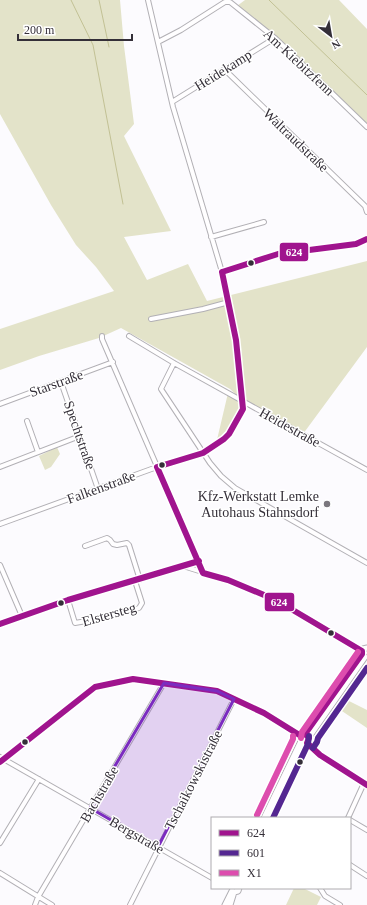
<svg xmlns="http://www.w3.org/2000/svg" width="367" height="905" font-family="Georgia,serif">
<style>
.green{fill:#e3e3c9}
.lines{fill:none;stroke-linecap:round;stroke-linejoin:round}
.stream{stroke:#c2c194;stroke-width:1}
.minor-casing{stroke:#b2b0b5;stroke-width:6}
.tertiary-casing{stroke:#b2b0b5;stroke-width:7}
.minor{stroke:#fffeff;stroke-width:4}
.tertiary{stroke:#fffeff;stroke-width:5}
.bus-1-casing{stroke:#fff;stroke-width:9}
.bus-2-casing{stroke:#fff;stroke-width:9}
.bus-3-casing{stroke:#fff;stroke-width:9}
.bus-1{stroke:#a0148e;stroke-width:6}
.bus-2{stroke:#542791;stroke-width:6}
.bus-3{stroke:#dd4dae;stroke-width:6}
.marked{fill:#7b2cbf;fill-opacity:0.2;stroke:#7b2cbf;stroke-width:3;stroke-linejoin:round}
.bus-dot{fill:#342f38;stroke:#fff;stroke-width:1.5}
.poi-dot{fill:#7a767d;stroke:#fff;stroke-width:1.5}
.labels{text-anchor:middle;stroke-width:3;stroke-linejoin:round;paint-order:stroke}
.street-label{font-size:14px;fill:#342f38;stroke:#fff}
.poi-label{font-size:14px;fill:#342f38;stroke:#fff;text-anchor:end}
.line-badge{stroke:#fff;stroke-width:1.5}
.badge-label{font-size:11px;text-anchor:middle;font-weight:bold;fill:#fff}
</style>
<rect width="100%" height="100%" fill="#fcfbfe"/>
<path class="green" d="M 0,0 L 120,0 L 124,46 L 134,124 L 124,136 L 171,231 L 124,237 L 147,280 L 188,264 L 207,301 L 367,261 L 367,347 L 303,434 L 242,400 L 230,389 L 121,328 L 99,338 L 39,356 L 0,370 L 0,329 L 114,291 L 96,267 L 76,245 L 51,205 L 0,114 Z
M 245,0 L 339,0 L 367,29 L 367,126 L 237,6 Z
M 228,393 L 237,399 L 240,411 L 228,434 L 216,444 Z
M 57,447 L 60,454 L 51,467 L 45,470 L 39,456 Z
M 343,698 L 367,710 L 367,728 L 336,707 Z
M 294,888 L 303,888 L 321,897 L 317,905 L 286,905 Z"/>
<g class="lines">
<path class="stream" d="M 71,0 L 93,45 L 123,204
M 99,0 L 109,47
M 269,0 L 367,95"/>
<g class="minor-casing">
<path id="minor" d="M 158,42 L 181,30 L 225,2 L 230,2 L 275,38 L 367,127
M 224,69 L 365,206 L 367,212
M 172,102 L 275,38
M 211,237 L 264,222
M 222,272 L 278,254 L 356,244 L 367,239
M 151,319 L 203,309 L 229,302
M 102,336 L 102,339 L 203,573
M 129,336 L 174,363 L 367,470
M 174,363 L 161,389 L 210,463 L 221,476 L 235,488 L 367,563
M 61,382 L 98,489
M 0,404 L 113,362
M 27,421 L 38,452
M 0,467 L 80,436
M 0,524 L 157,467 L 203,453 L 224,439 L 229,434 L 243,409 L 236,340 L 229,302 L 222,272 L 173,107 L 148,0
M 85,546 L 107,538 L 110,540 L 113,544 L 117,545 L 127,543 L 129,545 L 140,580
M 0,565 L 22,616
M 183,566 L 228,580 L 276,600 L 362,651
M 68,600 L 75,623 L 109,617 L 139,608 L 142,603 L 135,581
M 0,624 L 68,600 L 199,561
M 307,743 L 320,755 L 367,785
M 0,757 L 212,878
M 0,762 L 95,687 L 133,679 L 152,681 L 217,691 L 264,713 L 301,736
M 348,818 L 364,783
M 350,820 L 367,830
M 0,843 L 39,779
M 350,865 L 367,876
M 0,873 L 52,905
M 320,888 L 325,896 L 340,905
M 35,905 L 38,897 L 164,683
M 130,905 L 234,699"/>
</g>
<g class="tertiary-casing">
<path id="tertiary" d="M 362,654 L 363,649 L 367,648
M 305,734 L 362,654
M 305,744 L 309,742 L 309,737 L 365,657
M 264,818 L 301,741 L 301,737 L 305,734
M 269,818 L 305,744
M 234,892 L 238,891 L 239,888
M 225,905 L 232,891
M 230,905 L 234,892"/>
</g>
<use href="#minor" class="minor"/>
<use href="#tertiary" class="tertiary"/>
<g class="bus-1-casing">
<path id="bus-1" d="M 222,272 L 278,254 L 356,244 L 367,239
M 157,467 L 203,573 L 228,580 L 276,600 L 362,651 L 362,654 L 305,734
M 157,467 L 203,453 L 224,439 L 229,434 L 243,409 L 236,340 L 222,272
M 0,624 L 68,600 L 199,561
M 305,734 L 309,738 L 307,743 L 320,755 L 367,785
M 0,762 L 95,687 L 133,679 L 217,691 L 264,713 L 301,736"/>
</g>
<g class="bus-2-casing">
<path id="bus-2" d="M 313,748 L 317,742 L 318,738 L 367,668
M 273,818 L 308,744 L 309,736"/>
</g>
<g class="bus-3-casing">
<path id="bus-3" d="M 301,738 L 302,732 L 358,652
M 257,815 L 293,739 L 293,736"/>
</g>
<use href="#bus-1" class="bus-1"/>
<use href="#bus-2" class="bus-2"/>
<use href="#bus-3" class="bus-3"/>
</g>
<path class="marked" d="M 164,683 L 217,691 L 234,699 L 158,847 L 90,808 Z"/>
<g class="bus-dot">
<circle cx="251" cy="263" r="3.5"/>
<circle cx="162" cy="465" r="3.5"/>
<circle cx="61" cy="603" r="3.5"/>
<circle cx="331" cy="633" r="3.5"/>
<circle cx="25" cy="742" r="3.5"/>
<circle cx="300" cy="762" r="3.5"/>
</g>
<circle class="poi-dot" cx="327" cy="504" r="4"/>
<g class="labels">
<g class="street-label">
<text transform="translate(299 62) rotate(43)" y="5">Am Kiebitzfenn</text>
<text transform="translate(223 70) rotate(-32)" y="5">Heidekamp</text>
<text transform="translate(296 140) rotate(44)" y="5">Waltraudstraße</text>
<text transform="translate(56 383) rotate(-20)" y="5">Starstraße</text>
<text transform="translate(290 427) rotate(29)" y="5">Heidestraße</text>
<text transform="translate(80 435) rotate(71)" y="5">Spechtstraße</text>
<text transform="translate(101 487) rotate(-20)" y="5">Falkenstraße</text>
<text transform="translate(109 614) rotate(-16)" y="5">Elstersteg</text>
<text transform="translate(193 780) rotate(-63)" y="5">Tschaikowskistraße</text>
<text transform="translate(99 794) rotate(-60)" y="5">Bachstraße</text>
<text transform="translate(137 835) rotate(30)" y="5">Bergstraße</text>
</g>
<g class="poi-label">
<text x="319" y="501">Kfz-Werkstatt Lemke<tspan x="319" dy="16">Autohaus Stahnsdorf</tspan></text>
</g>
</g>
<g class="line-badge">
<rect x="279" y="242" width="30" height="20" rx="4" fill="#a0148e"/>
<rect x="264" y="592" width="31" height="20" rx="4" fill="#a0148e"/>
</g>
<g class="badge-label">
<text x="294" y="256">624</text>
<text x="279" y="606">624</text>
</g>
<rect x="211" y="817" width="140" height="72" fill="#ffffff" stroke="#aeacaf"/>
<rect x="219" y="830" width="20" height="6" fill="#a0148e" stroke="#aeacaf"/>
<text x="247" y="837" font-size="12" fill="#342f38">624</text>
<rect x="219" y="850" width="20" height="6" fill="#542791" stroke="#aeacaf"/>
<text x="247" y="857" font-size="12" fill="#342f38">601</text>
<rect x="219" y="870" width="20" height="6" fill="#dd4dae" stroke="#aeacaf"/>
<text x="247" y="877" font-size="12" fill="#342f38">X1</text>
<g transform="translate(331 36) rotate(149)" stroke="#ffffff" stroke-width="3" paint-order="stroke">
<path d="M0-3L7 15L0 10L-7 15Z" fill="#342f38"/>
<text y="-6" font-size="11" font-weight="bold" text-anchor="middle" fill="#342f38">N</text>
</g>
<path d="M18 34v6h114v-6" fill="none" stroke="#342f38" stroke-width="2"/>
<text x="24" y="34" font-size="12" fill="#342f38" stroke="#ffffff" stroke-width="3" paint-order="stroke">200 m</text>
</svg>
